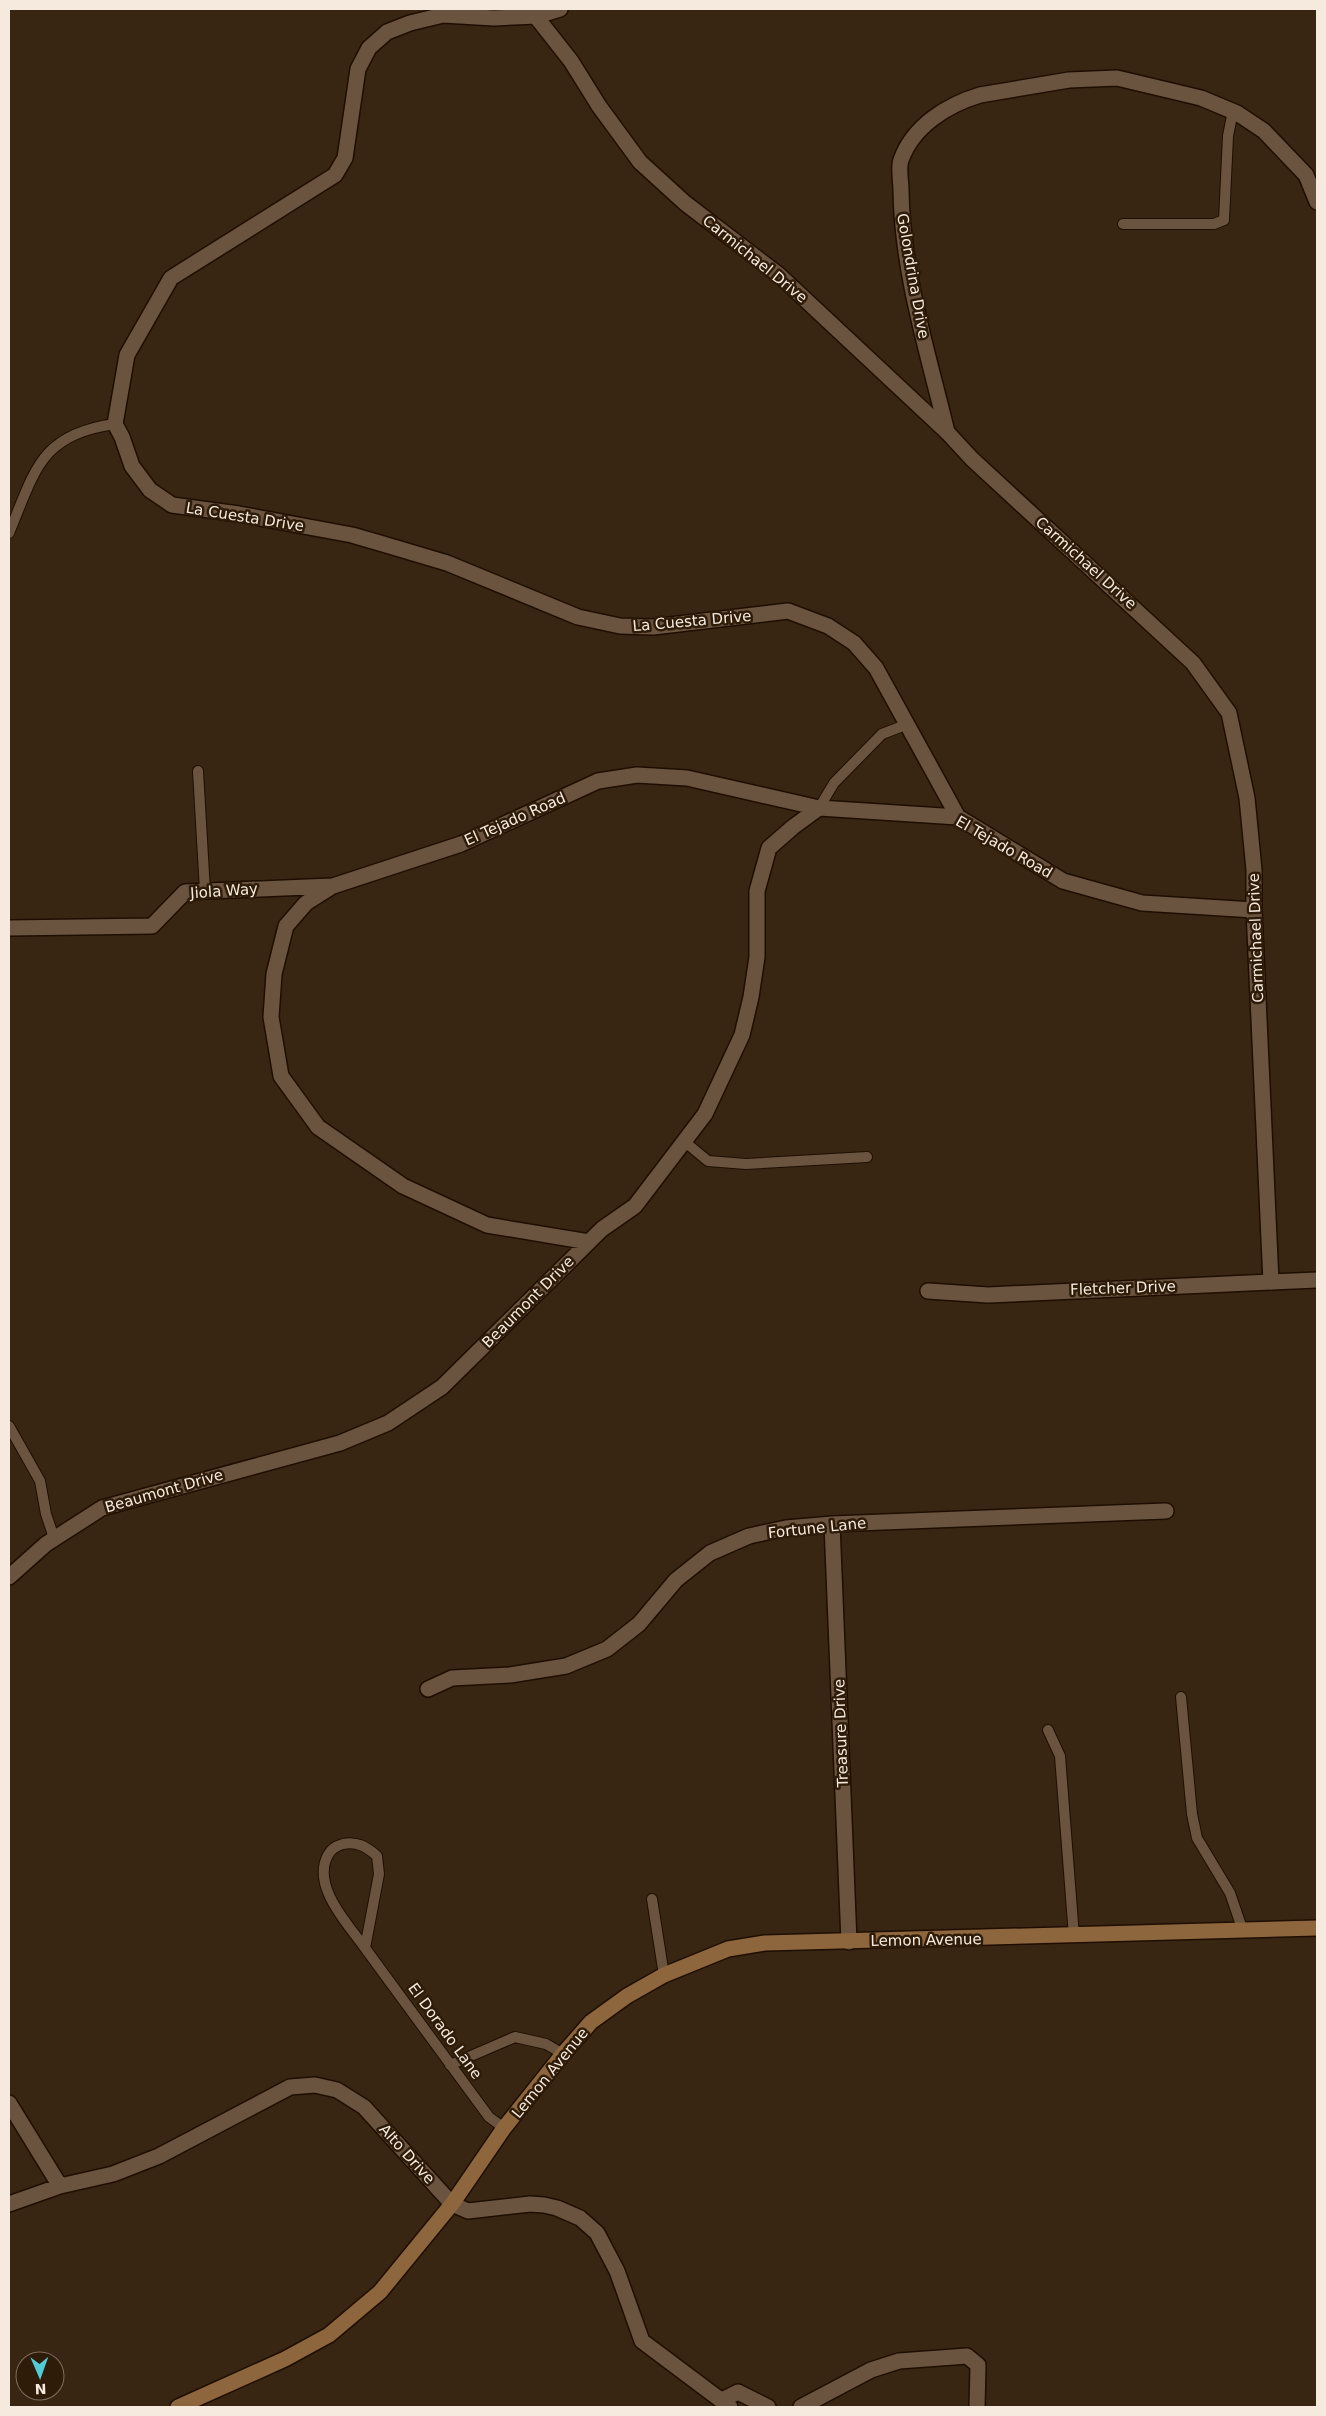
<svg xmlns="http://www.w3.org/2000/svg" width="1326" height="2416" font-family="'DejaVu Sans',sans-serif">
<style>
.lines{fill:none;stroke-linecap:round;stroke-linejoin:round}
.service-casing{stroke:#1f0e00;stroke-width:12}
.minor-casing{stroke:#1f0e00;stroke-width:18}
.tertiary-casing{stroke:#1f0e00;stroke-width:18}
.secondary-casing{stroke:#1f0e00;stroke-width:18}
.service{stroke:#6a5440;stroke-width:10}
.minor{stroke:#6a5440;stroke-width:15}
.tertiary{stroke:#6a5440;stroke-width:15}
.secondary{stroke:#8d663e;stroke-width:15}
.labels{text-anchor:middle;stroke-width:5;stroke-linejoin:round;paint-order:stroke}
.street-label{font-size:15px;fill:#f6e9dd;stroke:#2e1c09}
</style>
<rect width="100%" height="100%" fill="#392612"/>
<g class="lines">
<g class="service-casing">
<path id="service" d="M 1123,224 L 1214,224 L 1224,220 L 1228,136 L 1233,111
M 9,533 C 35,471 40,434 115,424
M 198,771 L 205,891
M 819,808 L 834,783 L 882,734 L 908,724
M 685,1142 L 708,1161 L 746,1164 L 867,1157
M 9,1426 L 40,1481 L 46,1514 L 54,1538
M 1181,1697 L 1192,1814 L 1197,1838 L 1230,1893 L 1243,1931
M 1048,1730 L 1060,1756 L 1074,1936
M 652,1899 L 664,1975
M 365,1948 C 348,1924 311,1886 328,1855 C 331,1849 336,1846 343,1844 C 357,1841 367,1847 377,1856 L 379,1874 L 365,1948 L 489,2117 L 504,2128
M 450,2065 L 515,2037 L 546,2044 L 563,2054"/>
</g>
<g class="minor-casing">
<path id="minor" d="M 560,9 L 537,16 L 494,18 L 443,15 L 410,23 L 387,32 L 369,48 L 358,69 L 345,158 L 335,175 L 171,278 L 127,355 L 115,424 L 122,437 L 132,466 L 150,490 L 172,505 L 239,514 L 352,535 L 383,544 L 447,563 L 578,617 L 620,626 L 653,627 L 788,611 L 828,626 L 854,643 L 876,668 L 958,817
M 947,432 C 928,353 902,272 901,190 C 901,181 898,168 901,160 C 913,126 947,105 980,95 L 1069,80 L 1117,78 L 1201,98 L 1237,113 L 1264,131 L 1306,175 L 1317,202
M 9,928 L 152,926 L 185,892 L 332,886
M 589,1242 L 487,1225 L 403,1186 L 318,1127 L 281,1076 L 271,1017 L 274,974 L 286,926 L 306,903 L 333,886 L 461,844 L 598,781 L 637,775 L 687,778 L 819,808 L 958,817 L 1063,881 L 1142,903 L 1254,910
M 928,1291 L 988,1295 L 1271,1282
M 832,1524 L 849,1942
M 9,1577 L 46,1544 L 102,1508 L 340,1443 L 388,1423 L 442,1387 L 602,1229 L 635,1206 L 705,1114 L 742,1035 L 751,997 L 757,957 L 757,891 L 769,848 L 793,827 L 819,808
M 428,1689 L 452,1678 L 510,1675 L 566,1666 L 607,1649 L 639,1624 L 676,1580 L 710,1553 L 749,1536 L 786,1528 L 832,1524 L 1166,1511
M 9,2103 L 60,2186
M 9,2204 L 60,2186 L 113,2174 L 159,2156 L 290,2087 L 315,2085 L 337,2090 L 364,2107 L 452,2204 L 468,2211 L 530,2204 L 544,2205 L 557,2208 L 580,2218 L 597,2233 L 617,2271 L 642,2341 L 730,2407
M 722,2400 L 738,2392 L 768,2407
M 801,2407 L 871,2370 L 899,2361 L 967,2356 L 978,2365 L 977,2407"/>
</g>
<g class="tertiary-casing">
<path id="tertiary" d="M 530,9 L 571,61 L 599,106 L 640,162 L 685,203 L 779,275 L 947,432 L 972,459 L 1193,663 L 1229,713 L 1247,798 L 1254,870 L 1254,910 L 1271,1282 L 1317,1280"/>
</g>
<g class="secondary-casing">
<path id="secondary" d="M 178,2407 L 285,2359 L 329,2335 L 380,2292 L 452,2204 L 504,2128 L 563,2054 L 591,2022 L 627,1996 L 664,1975 L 728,1949 L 765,1943 L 1317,1928"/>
</g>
<use href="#service" class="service"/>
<use href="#minor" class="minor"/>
<use href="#tertiary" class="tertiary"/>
<use href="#secondary" class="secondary"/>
</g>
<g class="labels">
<g class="street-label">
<text transform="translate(755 259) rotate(39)" y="5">Carmichael Drive</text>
<text transform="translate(913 276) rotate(80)" y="5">Golondrina Drive</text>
<text transform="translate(245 517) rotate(9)" y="5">La Cuesta Drive</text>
<text transform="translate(1086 563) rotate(42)" y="5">Carmichael Drive</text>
<text transform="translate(692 621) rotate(-5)" y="5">La Cuesta Drive</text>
<text transform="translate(515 819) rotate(-24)" y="5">El Tejado Road</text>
<text transform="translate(1004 847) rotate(30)" y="5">El Tejado Road</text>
<text transform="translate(224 891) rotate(-4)" y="5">Jiola Way</text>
<text transform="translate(1256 938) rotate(-92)" y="5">Carmichael Drive</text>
<text transform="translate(1123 1288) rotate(-2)" y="5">Fletcher Drive</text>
<text transform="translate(528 1302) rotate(-45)" y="5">Beaumont Drive</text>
<text transform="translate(164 1491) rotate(-16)" y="5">Beaumont Drive</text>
<text transform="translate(817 1528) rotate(-6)" y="5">Fortune Lane</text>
<text transform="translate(841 1733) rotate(-92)" y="5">Treasure Drive</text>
<text transform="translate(926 1940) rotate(-1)" y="5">Lemon Avenue</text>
<text transform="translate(445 2031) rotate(54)" y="5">El Dorado Lane</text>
<text transform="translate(550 2073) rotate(-51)" y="5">Lemon Avenue</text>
<text transform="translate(407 2154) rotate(48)" y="5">Alto Drive</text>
</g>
</g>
<rect width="1326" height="2416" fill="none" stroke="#f6e9dd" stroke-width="20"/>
<g transform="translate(40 2376) rotate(178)"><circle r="24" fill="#2e1c09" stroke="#7e6e5e"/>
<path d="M0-4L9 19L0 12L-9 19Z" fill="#52cbd7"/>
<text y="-8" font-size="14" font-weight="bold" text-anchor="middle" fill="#f6e9dd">N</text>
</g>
</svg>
